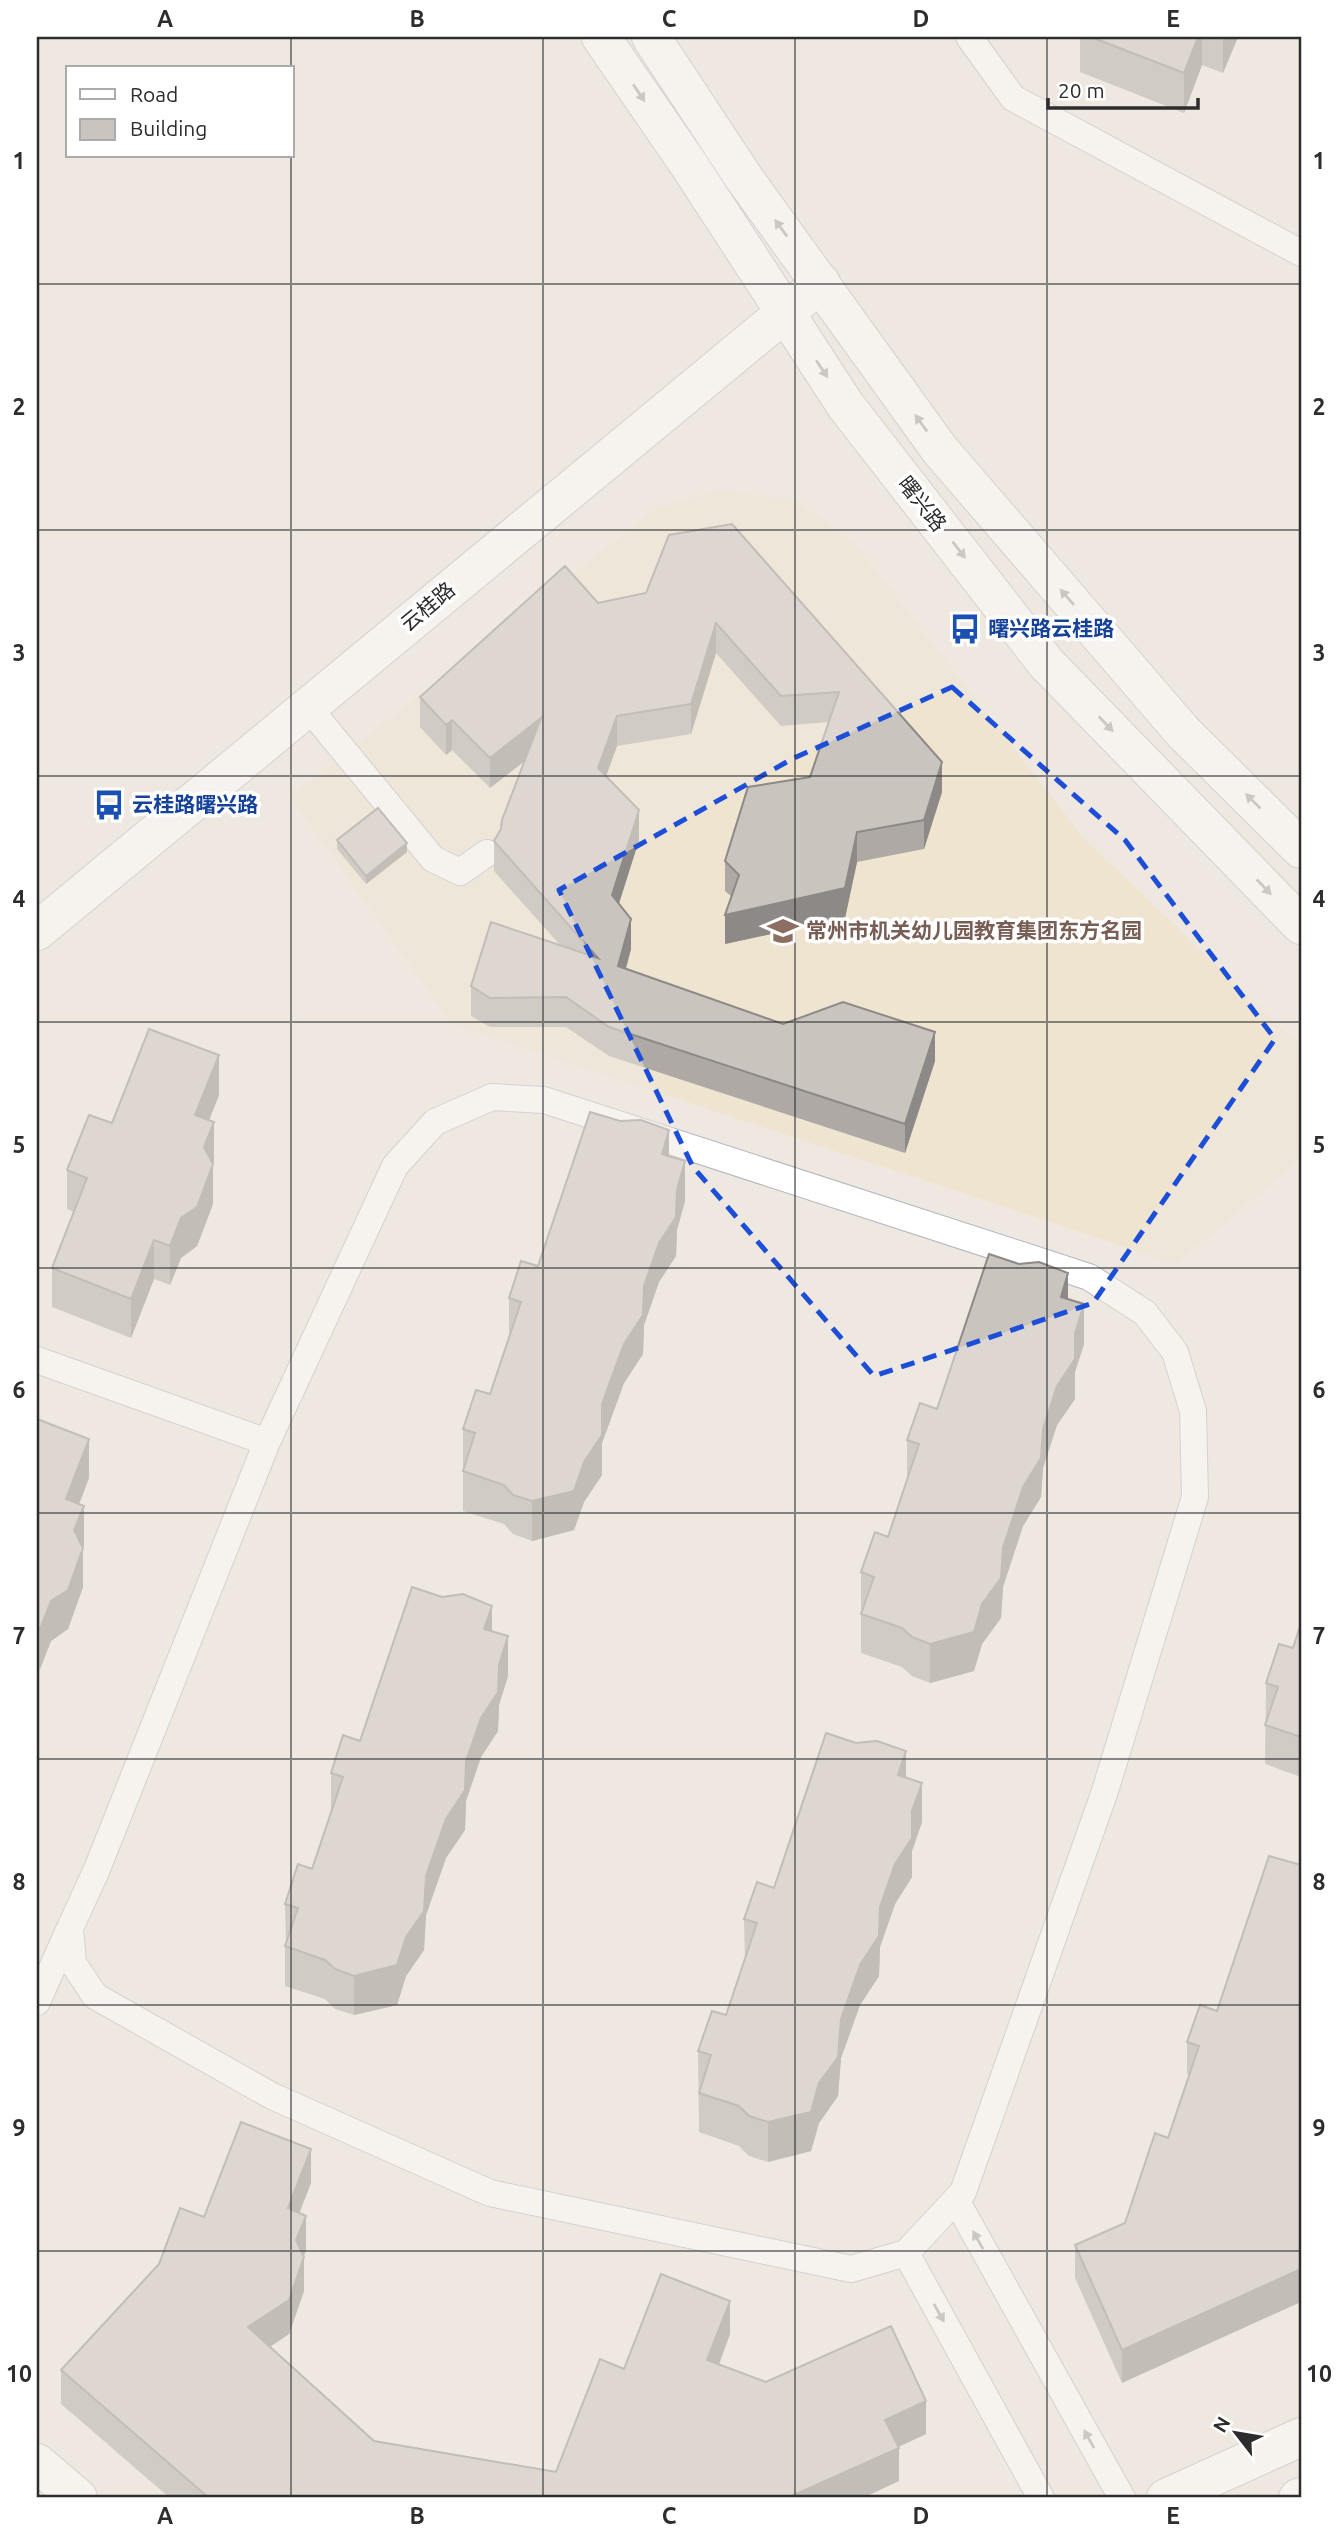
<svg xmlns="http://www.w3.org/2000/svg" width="1338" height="2535" font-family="Ubuntu,'Noto Sans SC',sans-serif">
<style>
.education{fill:#eee4d0}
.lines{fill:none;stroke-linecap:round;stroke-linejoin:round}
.lane-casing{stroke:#b3b6c0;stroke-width:28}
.street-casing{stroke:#b3b6c0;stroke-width:40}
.secondary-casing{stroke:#b3b6c0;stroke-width:40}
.lane{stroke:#fff;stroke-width:26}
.street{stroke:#fff;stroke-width:38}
.secondary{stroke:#fff;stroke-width:38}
.wall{fill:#aea9a4}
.shaded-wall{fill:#8d8986}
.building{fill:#cac4bf;stroke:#8d8986;stroke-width:2}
.oneway{fill:#a0a0a0}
.marked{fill:none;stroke:#1d4ed8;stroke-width:5;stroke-dasharray:14 9;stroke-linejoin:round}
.grid{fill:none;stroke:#2d2d2d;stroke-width:2;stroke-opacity:0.55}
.labels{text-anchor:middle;stroke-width:7;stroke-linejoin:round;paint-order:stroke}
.street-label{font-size:21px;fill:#2d2d2d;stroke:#fff}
.transit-label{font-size:21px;font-weight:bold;fill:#164399;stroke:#fff;text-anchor:start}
.education-label{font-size:21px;font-weight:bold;fill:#785e54;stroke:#fff;text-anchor:start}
.neatline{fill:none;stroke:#2d2d2d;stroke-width:2.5}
.grid-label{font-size:23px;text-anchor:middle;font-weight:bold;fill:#2d2d2d}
</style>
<rect width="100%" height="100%" fill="#eee8e0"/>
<path class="education" d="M 720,490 L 798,501 L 858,548 L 1083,837 L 1301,1047 L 1301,1158 L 1176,1264 L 452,1024 L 291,797 L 656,509 Z"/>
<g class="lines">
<g class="lane-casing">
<path id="lane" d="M 969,37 L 1013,98 L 1301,253
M 308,707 L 433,859 L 460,872 L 487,853
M 492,1097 L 544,1100 L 1089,1277 L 1145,1313 L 1175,1352 L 1193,1411 L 1195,1497 L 1105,1791 L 963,2192 L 906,2253 L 851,2269 L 490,2193 L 272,2096 L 95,1996 L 73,1963 L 70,1928 L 97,1869 L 267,1442 L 395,1166 L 435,1122 Z
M 37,1360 L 267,1442
M 37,2002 L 69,1930
M 956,2200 L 1122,2498
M 906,2253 L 1041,2498"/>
</g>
<g class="street-casing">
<path id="street" d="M 37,931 L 821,283
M 37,2463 L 78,2498"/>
</g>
<g class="secondary-casing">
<path id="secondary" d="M 601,37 L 689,165 L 846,406 L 1046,663 L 1301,925
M 651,37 L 744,178 L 940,450 L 1183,732 L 1301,849
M 1166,2498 L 1301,2437
M 1298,2498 L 1301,2497"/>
</g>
<use href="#lane" class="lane"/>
<use href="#street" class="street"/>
<use href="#secondary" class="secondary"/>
</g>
<path class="wall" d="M 1080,37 L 1238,37 L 1223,73 L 1202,65 L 1184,113 L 1080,72 Z
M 732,524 L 942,792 L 924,849 L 857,862 L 845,918 L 725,944 L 732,897 L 725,891 L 725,861 L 810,777 L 829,722 L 781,726 L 716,653 L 691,734 L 617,746 L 606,776 L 639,840 L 619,904 L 631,949 L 626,969 L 783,1024 L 935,1061 L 905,1153 L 609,1056 L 566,1027 L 490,1027 L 471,1016 L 471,986 L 560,945 L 494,871 L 494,841 L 501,829 L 525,761 L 490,788 L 452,750 L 446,755 L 420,727 L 420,697 L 598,603 L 646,593 Z
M 337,840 L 407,852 L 366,884 L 337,849 Z
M 219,1095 L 209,1120 L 214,1162 L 213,1164 L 213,1204 L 197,1246 L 181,1258 L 170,1285 L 154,1279 L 131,1338 L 52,1307 L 52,1268 L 74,1212 L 67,1209 L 67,1170 L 112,1123 Z
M 669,1156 L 685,1201 L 677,1230 L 676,1256 L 659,1282 L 644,1325 L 643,1354 L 624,1383 L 602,1443 L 602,1475 L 584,1502 L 574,1530 L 532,1541 L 513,1534 L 504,1524 L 463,1511 L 463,1429 L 490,1394 L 509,1337 L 509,1298 L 538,1266 Z
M 1068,1299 L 1084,1344 L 1075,1372 L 1075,1399 L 1057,1425 L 1043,1468 L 1041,1497 L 1023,1526 L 1003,1587 L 1001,1618 L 982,1644 L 974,1671 L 930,1683 L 912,1676 L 902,1667 L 861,1653 L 861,1572 L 888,1537 L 907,1480 L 907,1440 L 937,1409 Z
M 37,1419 L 89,1478 L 79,1504 L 84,1545 L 83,1547 L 83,1587 L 68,1629 L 51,1641 L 40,1669 L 37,1667 Z
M 1301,1623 L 1301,1777 L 1265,1764 L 1266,1683 L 1293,1648 Z
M 492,1631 L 508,1676 L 499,1705 L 498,1731 L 481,1757 L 466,1801 L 465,1830 L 446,1858 L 426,1915 L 424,1950 L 406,1976 L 397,2005 L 354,2015 L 335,2009 L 325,1999 L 285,1986 L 285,1946 L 286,1944 L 285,1904 L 312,1869 L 331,1812 L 331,1773 L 360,1741 Z
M 906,1778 L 922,1822 L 912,1851 L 912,1877 L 895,1904 L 880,1947 L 879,1976 L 860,2005 L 841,2058 L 838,2096 L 819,2123 L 811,2151 L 768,2162 L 749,2156 L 739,2146 L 699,2132 L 698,2051 L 726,2015 L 745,1959 L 744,1919 L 774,1888 Z
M 1217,2011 L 1122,2383 L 1075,2278 L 1075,2245 L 1125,2223 L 1168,2138 L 1190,2075 L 1187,2074 L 1187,2042 Z
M 311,2183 L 299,2213 L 306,2250 L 304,2256 L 304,2291 L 289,2334 L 270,2347 L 374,2441 L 556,2472 L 624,2369 L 730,2334 L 719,2365 L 766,2382 L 926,2434 L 898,2447 L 899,2481 L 862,2498 L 170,2498 L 61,2404 L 61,2370 L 204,2217 Z"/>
<path class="shaded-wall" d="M 1198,37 L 1202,37 L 1202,65 L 1184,113 L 1184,73 Z
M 1223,37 L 1238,37 L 1223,73 Z
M 716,623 L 716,653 L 691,734 L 691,704 Z
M 617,716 L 617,746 L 598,798 L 598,768 Z
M 541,718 L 541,748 L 490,788 L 490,758 Z
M 452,720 L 452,750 L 446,755 L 446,725 Z
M 942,762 L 942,792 L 924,849 L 924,820 Z
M 639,810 L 639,840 L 612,925 L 612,895 Z
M 857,832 L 857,862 L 845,918 L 725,944 L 725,915 Z
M 407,843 L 407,852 L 366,884 L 366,876 Z
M 631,919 L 631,949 L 618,996 L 618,966 Z
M 935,1032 L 935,1061 L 905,1153 L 905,1124 Z
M 219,1055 L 219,1095 L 195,1155 L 195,1115 Z
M 214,1122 L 214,1162 L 204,1187 L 204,1147 Z
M 669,1130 L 669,1169 L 662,1154 Z
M 685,1161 L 685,1201 L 677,1230 L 676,1256 L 659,1282 L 644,1325 L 643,1354 L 624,1383 L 602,1443 L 602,1475 L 584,1502 L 574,1530 L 532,1541 L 532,1501 L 602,1404 L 677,1190 Z
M 213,1164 L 213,1204 L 197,1246 L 181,1258 L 170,1285 L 170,1246 L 181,1218 Z
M 154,1240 L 154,1279 L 131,1338 L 131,1299 Z
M 1068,1273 L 1068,1312 L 1061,1297 Z
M 1084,1304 L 1084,1344 L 1075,1372 L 1075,1399 L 1057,1425 L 1043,1468 L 1041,1497 L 1023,1526 L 1003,1587 L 1001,1618 L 982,1644 L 974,1671 L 930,1683 L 930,1644 L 982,1604 Z
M 89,1439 L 89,1478 L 66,1538 L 66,1499 Z
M 84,1506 L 84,1545 L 74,1570 L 74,1530 Z
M 83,1548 L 83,1587 L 68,1629 L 51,1641 L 40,1669 L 40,1629 L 51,1601 Z
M 492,1606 L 492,1645 L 484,1629 Z
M 508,1636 L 508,1676 L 499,1705 L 498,1731 L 481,1757 L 466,1801 L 465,1830 L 446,1858 L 426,1915 L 424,1950 L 406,1976 L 397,2005 L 354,2015 L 354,1976 L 406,1937 Z
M 906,1751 L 906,1791 L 898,1775 Z
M 922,1783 L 922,1822 L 912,1851 L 912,1877 L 895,1904 L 880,1947 L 879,1976 L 860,2005 L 841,2058 L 838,2096 L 819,2123 L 811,2151 L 768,2162 L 768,2122 L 819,2083 Z
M 311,2149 L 311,2183 L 288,2242 L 288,2208 Z
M 306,2216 L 306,2250 L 296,2274 L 296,2240 Z
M 304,2257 L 304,2291 L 289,2334 L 248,2361 L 248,2327 Z
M 1301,2269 L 1301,2302 L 1122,2383 L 1122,2350 Z
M 730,2301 L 730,2334 L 707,2394 L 707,2360 Z
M 926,2401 L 926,2434 L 885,2453 L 885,2420 Z
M 899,2448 L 899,2481 L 862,2498 L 787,2498 Z"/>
<path class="building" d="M 1091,37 L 1198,37 L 1184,73 Z
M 732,524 L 942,762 L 924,820 L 857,832 L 845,888 L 725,915 L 739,875 L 725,861 L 748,787 L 810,777 L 839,692 L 781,696 L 716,623 L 691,704 L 617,716 L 598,768 L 639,810 L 612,895 L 631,919 L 618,966 L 783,1024 L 843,1002 L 935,1032 L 905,1124 L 609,1027 L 566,997 L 490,998 L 471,986 L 491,922 L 598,958 L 494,841 L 501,829 L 502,820 L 541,718 L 490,758 L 452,720 L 446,725 L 420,697 L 565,566 L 598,603 L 646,593 L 669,535 Z
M 378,808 L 407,843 L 366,876 L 337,840 Z
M 149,1029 L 219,1055 L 195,1115 L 214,1122 L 204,1147 L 213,1164 L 197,1207 L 181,1218 L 170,1246 L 154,1240 L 131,1299 L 52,1268 L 87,1178 L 67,1170 L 89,1115 L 112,1123 Z
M 590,1112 L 620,1121 L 641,1120 L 669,1130 L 662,1154 L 685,1161 L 677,1190 L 676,1217 L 659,1243 L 644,1286 L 643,1315 L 624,1344 L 602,1404 L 602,1435 L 584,1462 L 574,1491 L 532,1501 L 513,1495 L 504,1485 L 463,1471 L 475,1433 L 463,1429 L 476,1390 L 490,1394 L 521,1302 L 509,1298 L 521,1261 L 538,1266 Z
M 989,1254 L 1019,1264 L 1039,1262 L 1068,1273 L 1061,1297 L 1084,1304 L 1075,1333 L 1075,1359 L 1057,1386 L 1043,1429 L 1041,1458 L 1023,1487 L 1003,1548 L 1001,1578 L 982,1604 L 974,1632 L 930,1644 L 912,1637 L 902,1628 L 861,1614 L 874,1577 L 861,1572 L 875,1532 L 888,1537 L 919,1444 L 907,1440 L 920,1403 L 937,1409 Z
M 37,1419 L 89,1439 L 66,1499 L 84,1506 L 74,1530 L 83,1548 L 68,1590 L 51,1601 L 40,1629 L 37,1628 Z
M 412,1587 L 442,1597 L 463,1594 L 492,1606 L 484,1629 L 508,1636 L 499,1665 L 498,1692 L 481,1718 L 466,1761 L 465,1790 L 446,1819 L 426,1876 L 424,1911 L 406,1937 L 397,1965 L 354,1976 L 335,1969 L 325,1960 L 285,1946 L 298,1908 L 285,1904 L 298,1864 L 312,1869 L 343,1777 L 331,1773 L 343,1735 L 360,1741 Z
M 1301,1623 L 1301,1737 L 1265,1725 L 1278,1687 L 1266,1683 L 1279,1644 L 1293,1648 Z
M 826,1733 L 856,1743 L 877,1741 L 906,1751 L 898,1775 L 922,1783 L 912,1811 L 912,1838 L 895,1864 L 880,1907 L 879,1936 L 860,1965 L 841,2019 L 838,2057 L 819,2083 L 811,2112 L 768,2122 L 749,2116 L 739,2106 L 699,2093 L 711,2055 L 698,2051 L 712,2011 L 726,2015 L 757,1923 L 744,1919 L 757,1882 L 774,1888 Z
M 1269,1856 L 1301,1865 L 1301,2269 L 1122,2350 L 1075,2245 L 1125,2223 L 1155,2133 L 1168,2138 L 1199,2046 L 1187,2042 L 1200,2005 L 1217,2011 Z
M 241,2122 L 311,2149 L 288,2208 L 306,2216 L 296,2240 L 304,2257 L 289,2300 L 248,2327 L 374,2441 L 556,2472 L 600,2359 L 624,2369 L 661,2274 L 730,2301 L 707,2360 L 766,2382 L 891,2326 L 926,2401 L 885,2420 L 899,2448 L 787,2498 L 209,2498 L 61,2370 L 159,2264 L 180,2208 L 204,2217 Z"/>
<defs><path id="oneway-solid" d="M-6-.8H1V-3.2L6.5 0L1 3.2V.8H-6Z" transform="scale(1.75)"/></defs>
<g class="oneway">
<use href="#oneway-solid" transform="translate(639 93) rotate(56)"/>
<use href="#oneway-solid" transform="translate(781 228) rotate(-126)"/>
<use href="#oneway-solid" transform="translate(822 369) rotate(56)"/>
<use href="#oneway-solid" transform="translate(921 423) rotate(-126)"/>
<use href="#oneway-solid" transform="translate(959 550) rotate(52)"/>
<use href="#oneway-solid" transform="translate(1067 597) rotate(-131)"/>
<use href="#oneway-solid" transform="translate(1106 724) rotate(46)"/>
<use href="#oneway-solid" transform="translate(1253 801) rotate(-135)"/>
<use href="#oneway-solid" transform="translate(1264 887) rotate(46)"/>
<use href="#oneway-solid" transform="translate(978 2240) rotate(-119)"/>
<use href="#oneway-solid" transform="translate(939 2313) rotate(61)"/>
<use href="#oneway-solid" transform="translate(1089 2439) rotate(-119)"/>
</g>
<path d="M0 0H1338V2535H0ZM 952,687 L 1125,840 L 1275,1039 L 1093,1303 L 874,1376 L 693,1167 L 559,890 L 792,759 Z" fill="#eee8e0" fill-opacity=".55" fill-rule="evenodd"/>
<path class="marked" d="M 952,687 L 1125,840 L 1275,1039 L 1093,1303 L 874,1376 L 693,1167 L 559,890 L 792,759 Z"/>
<path class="grid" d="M 291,37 L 291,68M 543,37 L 543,2498M 795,37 L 795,2498M 1047,37 L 1047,2498M 291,156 L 291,2498M 37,284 L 1301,284M 37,530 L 1301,530M 37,776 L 1301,776M 37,1022 L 1301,1022M 37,1268 L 1301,1268M 37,1513 L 1301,1513M 37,1759 L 1301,1759M 37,2005 L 1301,2005M 37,2251 L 1301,2251"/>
<defs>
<g id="bus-bare" transform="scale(2.415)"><path d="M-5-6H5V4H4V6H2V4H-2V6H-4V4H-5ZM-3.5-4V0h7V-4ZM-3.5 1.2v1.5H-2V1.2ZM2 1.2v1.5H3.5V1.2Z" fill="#1a4fb4" stroke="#fff" stroke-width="2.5" paint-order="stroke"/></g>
<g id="school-bare" transform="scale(2.415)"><path d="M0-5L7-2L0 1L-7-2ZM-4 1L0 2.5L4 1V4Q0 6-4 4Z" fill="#8d6e63" stroke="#fff" stroke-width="2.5" paint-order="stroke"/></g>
</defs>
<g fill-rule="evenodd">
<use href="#bus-bare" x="965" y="629"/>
<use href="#bus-bare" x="109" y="805"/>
<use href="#school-bare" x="783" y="931"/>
</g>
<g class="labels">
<g class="street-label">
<text transform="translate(922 504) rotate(52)" y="7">曙兴路</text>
<text transform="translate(428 607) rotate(-40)" y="7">云桂路</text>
</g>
<g class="transit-label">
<text x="988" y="636">曙兴路云桂路</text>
<text x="132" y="812">云桂路曙兴路</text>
</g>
<g class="education-label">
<text x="806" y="938">常州市机关幼儿园教育集团东方名园</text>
</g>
</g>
<rect width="1338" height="2535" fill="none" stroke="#ffffff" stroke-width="77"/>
<rect x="66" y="66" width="228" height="91" fill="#ffffff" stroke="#ababab" stroke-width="2"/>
<rect x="80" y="89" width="35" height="10" fill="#ffffff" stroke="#ababab" stroke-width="2"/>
<text x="130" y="102" font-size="21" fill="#2d2d2d">Road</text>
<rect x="80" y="119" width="35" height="21" fill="#cac4bf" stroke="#ababab" stroke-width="2"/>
<text x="130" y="136" font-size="21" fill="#2d2d2d">Building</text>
<g transform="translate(1236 2433) rotate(301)" stroke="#ffffff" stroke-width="5" paint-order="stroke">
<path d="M0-5L12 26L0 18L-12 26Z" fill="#2d2d2d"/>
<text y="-10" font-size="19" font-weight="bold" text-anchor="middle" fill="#2d2d2d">N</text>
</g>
<path d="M1048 98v10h150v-10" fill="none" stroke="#2d2d2d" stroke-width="3.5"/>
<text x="1058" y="98" font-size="21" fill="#2d2d2d" stroke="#ffffff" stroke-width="5" paint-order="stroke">20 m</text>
<rect x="38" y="38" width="1262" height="2458" class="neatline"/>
<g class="grid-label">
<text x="165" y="27">A</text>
<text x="417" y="27">B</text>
<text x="669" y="27">C</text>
<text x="921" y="27">D</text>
<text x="1173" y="27">E</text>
<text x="19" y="169">1</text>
<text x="1319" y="169">1</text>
<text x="19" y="415">2</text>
<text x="1319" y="415">2</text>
<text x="19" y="661">3</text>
<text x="1319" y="661">3</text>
<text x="19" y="907">4</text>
<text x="1319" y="907">4</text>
<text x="19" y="1153">5</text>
<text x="1319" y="1153">5</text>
<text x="19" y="1398">6</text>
<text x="1319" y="1398">6</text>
<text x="19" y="1644">7</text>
<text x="1319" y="1644">7</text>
<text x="19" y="1890">8</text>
<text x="1319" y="1890">8</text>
<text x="19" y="2136">9</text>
<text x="1319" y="2136">9</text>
<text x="19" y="2382">10</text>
<text x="1319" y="2382">10</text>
<text x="165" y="2524">A</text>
<text x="417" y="2524">B</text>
<text x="669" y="2524">C</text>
<text x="921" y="2524">D</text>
<text x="1173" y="2524">E</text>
</g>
</svg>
